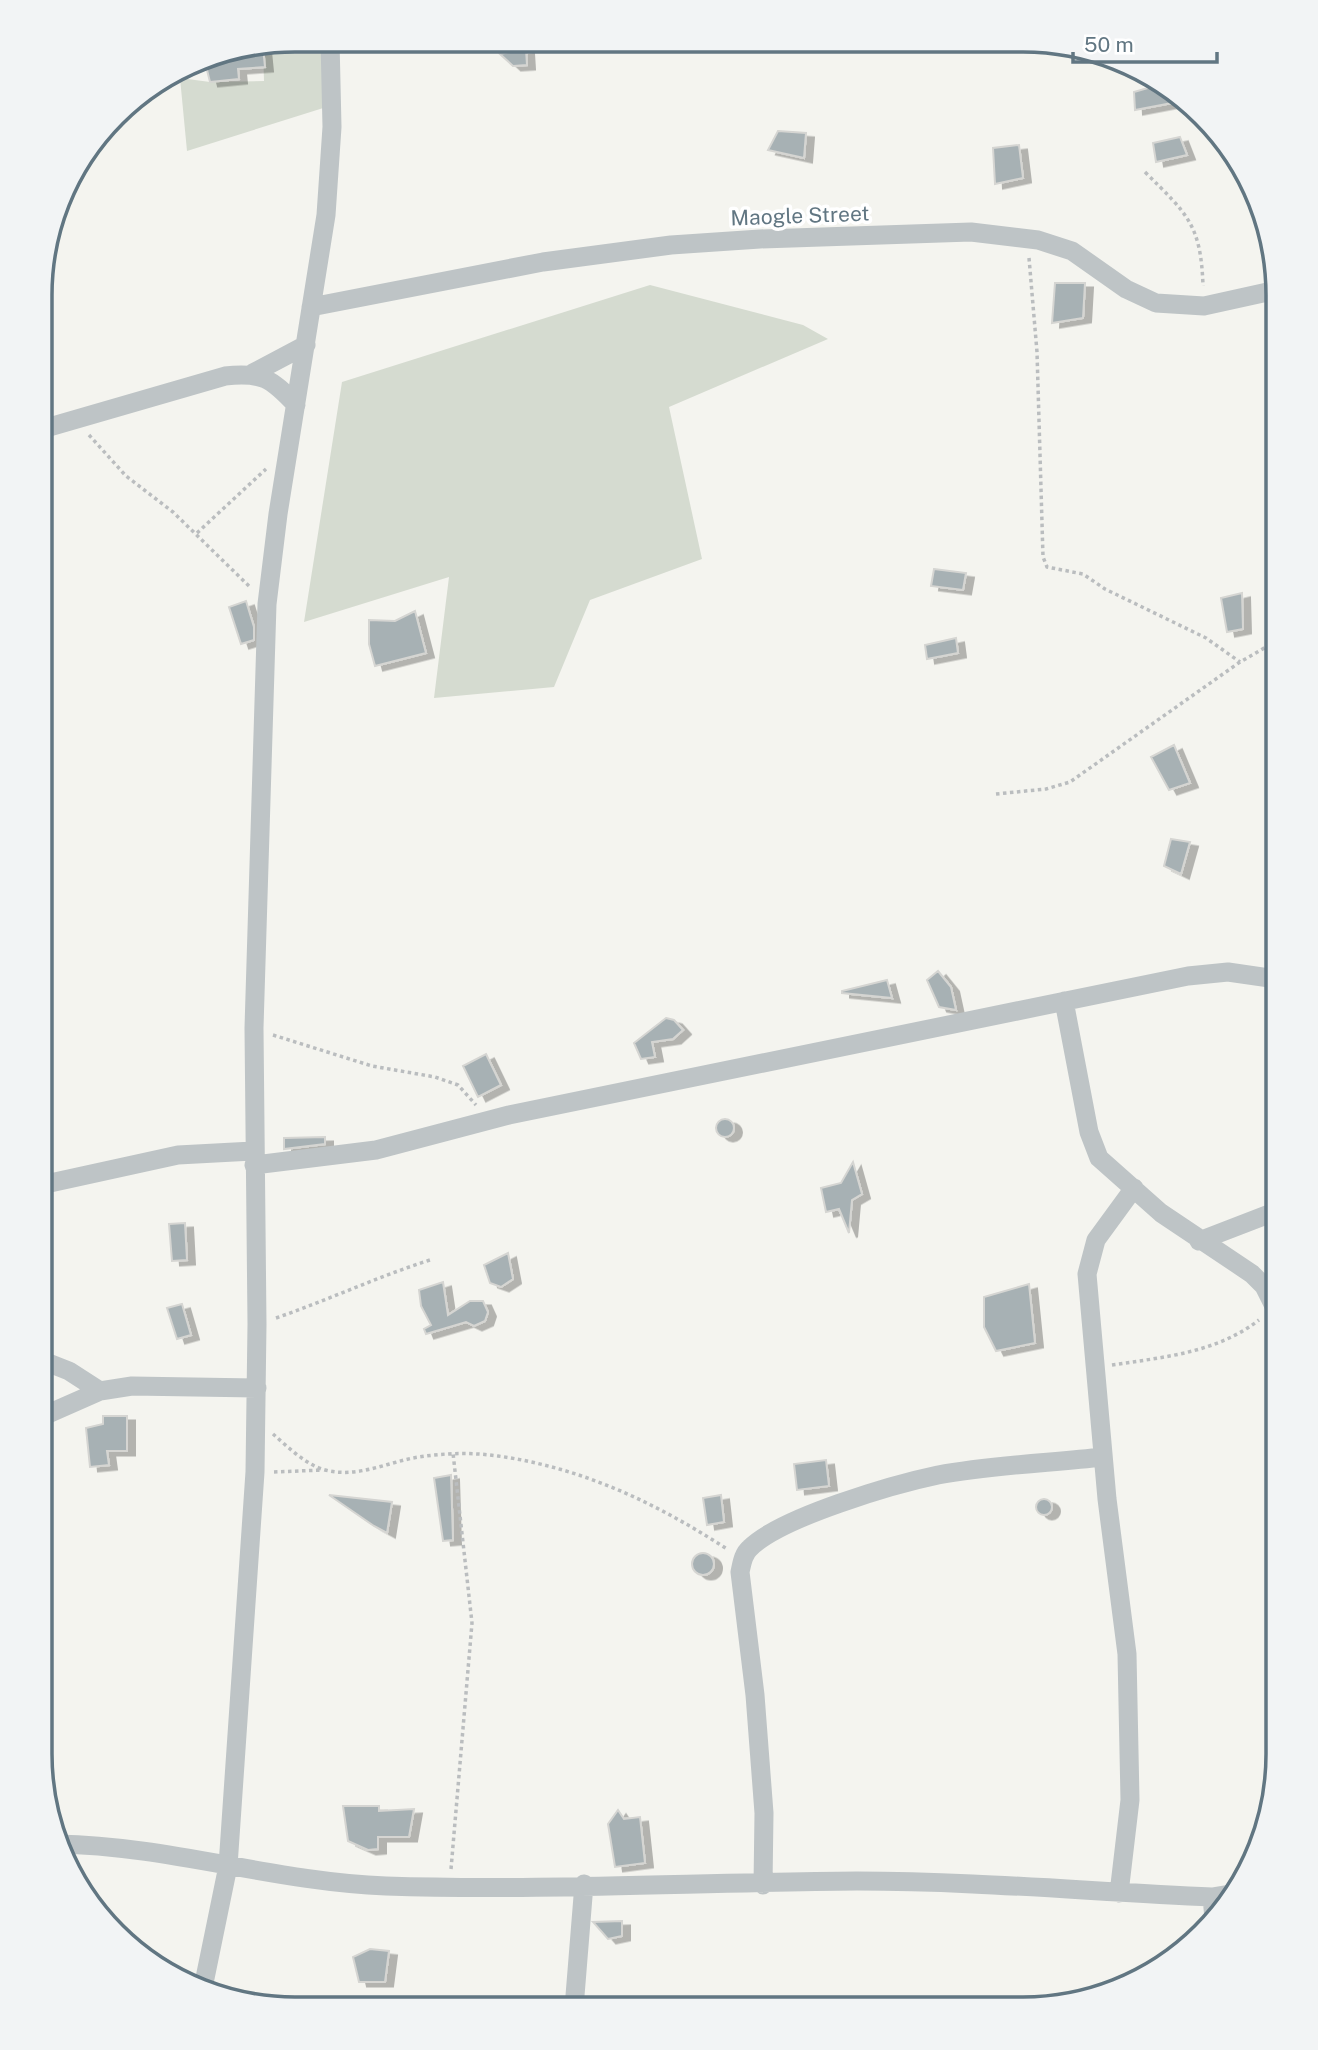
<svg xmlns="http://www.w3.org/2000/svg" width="1318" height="2050" font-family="'Public Sans',sans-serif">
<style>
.green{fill:#d5dbd0}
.building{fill:#a7b1b4;stroke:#d5d5d2;stroke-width:2;filter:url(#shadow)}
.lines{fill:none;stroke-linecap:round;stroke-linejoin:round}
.path{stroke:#babdbf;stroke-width:3.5;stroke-dasharray:3.5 3.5;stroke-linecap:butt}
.minor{stroke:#bec4c6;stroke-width:19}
.labels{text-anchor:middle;stroke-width:7;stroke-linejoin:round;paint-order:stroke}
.street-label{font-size:21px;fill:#617682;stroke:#fff}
.rim{fill:none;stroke:#617682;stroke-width:3.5}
</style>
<defs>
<filter id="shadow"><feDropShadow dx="8" dy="4.5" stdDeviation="0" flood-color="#0004"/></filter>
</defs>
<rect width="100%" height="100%" fill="#f4f4ef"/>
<path class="green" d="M 295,40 L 329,40 L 336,104 L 187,151 L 180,78 L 210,82 L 264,81 L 263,47 Z
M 650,285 L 803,325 L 828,339 L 669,407 L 702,559 L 590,600 L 554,687 L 434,698 L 449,577 L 304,622 L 342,382 Z"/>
<path class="building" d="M 263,47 L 265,67 L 238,69 L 239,79 L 210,82 L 204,58 Z
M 526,49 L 527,65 L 513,66 L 500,54 Z
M 1158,85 L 1169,89 L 1172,103 L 1135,110 L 1134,92 Z
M 778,131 L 806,133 L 804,158 L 768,150 Z
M 1180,137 L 1187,155 L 1156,162 L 1153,143 Z
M 1019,145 L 1023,178 L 995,184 L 993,148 Z
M 1055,283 L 1085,283 L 1083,318 L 1052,323 Z
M 934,569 L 966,573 L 963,590 L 931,586 Z
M 1242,593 L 1243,629 L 1227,632 L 1221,598 Z
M 246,601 L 254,627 L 254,640 L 241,644 L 229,607 Z
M 415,611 L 426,653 L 375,666 L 369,644 L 369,620 L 395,621 Z
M 956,638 L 958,653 L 927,659 L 925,645 Z
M 1174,745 L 1190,783 L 1169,790 L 1151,757 Z
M 1171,839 L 1190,842 L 1181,874 L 1164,866 Z
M 938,971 L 951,987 L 956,1010 L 939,1007 L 927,980 Z
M 887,980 L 892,998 L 842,993 L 842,991 Z
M 666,1018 L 674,1020 L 683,1030 L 673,1039 L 652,1042 L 655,1057 L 641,1059 L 634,1043 Z
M 486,1054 L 501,1085 L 478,1097 L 463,1066 Z
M716 1128a9 9 0 1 1 18 0a9 9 0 1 1-18 0Z
M 325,1137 L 325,1144 L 284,1149 L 284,1138 Z
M 853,1162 L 862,1194 L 852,1200 L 849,1233 L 839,1209 L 826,1212 L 821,1188 L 841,1183 Z
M 185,1223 L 187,1260 L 172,1261 L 169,1224 Z
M 508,1253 L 513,1279 L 501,1287 L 490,1283 L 484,1265 Z
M 443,1282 L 448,1315 L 470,1301 L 483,1301 L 488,1312 L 485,1321 L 474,1326 L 466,1322 L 426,1334 L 424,1329 L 431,1325 L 421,1306 L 419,1290 Z
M 1029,1284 L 1035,1343 L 996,1351 L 984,1327 L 984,1297 Z
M 182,1304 L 191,1335 L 177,1339 L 167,1308 Z
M 103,1416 L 127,1416 L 127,1451 L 107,1451 L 109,1465 L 90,1467 L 86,1428 L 103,1424 Z
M 826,1460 L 829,1486 L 797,1490 L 794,1464 Z
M 451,1475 L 453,1540 L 443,1541 L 434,1478 Z
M 329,1495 L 392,1502 L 387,1533 L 374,1526 Z
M 721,1495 L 724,1522 L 707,1525 L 703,1498 Z
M1036 1507a8 8 0 1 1 16 0a8 8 0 1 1-16 0Z
M692 1564a11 11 0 1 1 22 0a11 11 0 1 1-22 0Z
M 343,1806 L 379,1806 L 379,1811 L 414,1809 L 409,1837 L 378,1837 L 378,1849 L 368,1850 L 348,1841 Z
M 618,1810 L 624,1819 L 640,1817 L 645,1863 L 615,1867 L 608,1824 Z
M 622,1921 L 622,1936 L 608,1939 L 593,1922 Z
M 370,1949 L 389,1951 L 385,1982 L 359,1982 L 353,1957 Z"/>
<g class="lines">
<path class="path" d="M 1145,172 C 1187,214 1201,224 1203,286
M 1029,258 L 1037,352 L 1043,557 L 1047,567 L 1083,574 L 1105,589 L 1206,638 L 1240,662
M 89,435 L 126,476 L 173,512 L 251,588
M 197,533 L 266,469
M 996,794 L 1046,789 L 1070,782 L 1240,662 L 1278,640
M 273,1035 L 372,1066 L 435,1077 L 458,1085 L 476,1105
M 276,1318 C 328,1300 377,1277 430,1260
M 1112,1365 C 1164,1357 1216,1353 1259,1320
M 273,1434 C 288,1447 306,1465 325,1470 C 355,1478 384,1464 413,1458 C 441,1453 470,1452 498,1456 C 583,1468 656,1503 727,1549
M 274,1472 L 323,1470
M 451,1869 L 472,1623 L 453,1453"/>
<path class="minor" d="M 311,307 L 543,262 L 671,245 L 760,239 L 971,232 L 1038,240 L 1072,251 L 1126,289 L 1156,303 L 1204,306 L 1277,290
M 253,373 L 306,345
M 42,429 L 225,376 C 262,372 271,378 296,405
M 1064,1001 L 1089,1132 L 1099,1158 L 1161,1213 L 1252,1274 L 1264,1286 L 1277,1312
M 254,1165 L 376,1150 L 509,1115 L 1188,976 L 1228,972 L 1277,979
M 41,1185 L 178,1155 L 253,1151
M 1199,1241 L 1277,1211
M 41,1360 L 69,1371 L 100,1391
M 41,1417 L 100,1391 L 132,1386 L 257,1388
M 58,1844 C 169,1846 276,1882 386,1886 C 543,1891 701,1882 857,1881 C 976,1881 1094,1892 1212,1897 L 1236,1893
M 763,1885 L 764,1813 L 755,1695 L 740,1572 C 742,1563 743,1554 750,1548 C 781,1517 895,1484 938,1475 C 992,1465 1049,1463 1103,1457
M 1119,1893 L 1130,1800 L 1127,1654 L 1107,1499 L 1087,1274 L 1096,1240 L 1134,1188
M 1212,1897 L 1214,1919
M 204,1983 L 228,1866 L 255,1472 L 257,1324 L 254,1028 L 267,604 L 278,514 L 326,215 L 332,127 L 330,40
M 574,2008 L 584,1884"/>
</g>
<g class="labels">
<g class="street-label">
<text transform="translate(800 216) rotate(-2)" y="7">Maogle Street</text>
</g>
</g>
<path d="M0 0H1318V2050H0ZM295 52H1023A243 243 0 0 1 1266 295V1754A243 243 0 0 1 1023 1997H295A243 243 0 0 1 52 1754V295A243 243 0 0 1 295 52Z" fill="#f2f4f5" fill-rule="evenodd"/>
<path class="rim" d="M295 52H1023A243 243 0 0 1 1266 295V1754A243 243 0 0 1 1023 1997H295A243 243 0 0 1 52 1754V295A243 243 0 0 1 295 52Z"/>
<path d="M1073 52v10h144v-10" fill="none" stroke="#617682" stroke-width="3.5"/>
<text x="1084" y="52" font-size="21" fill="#617682" stroke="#ffffff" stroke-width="5" paint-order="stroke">50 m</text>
</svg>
